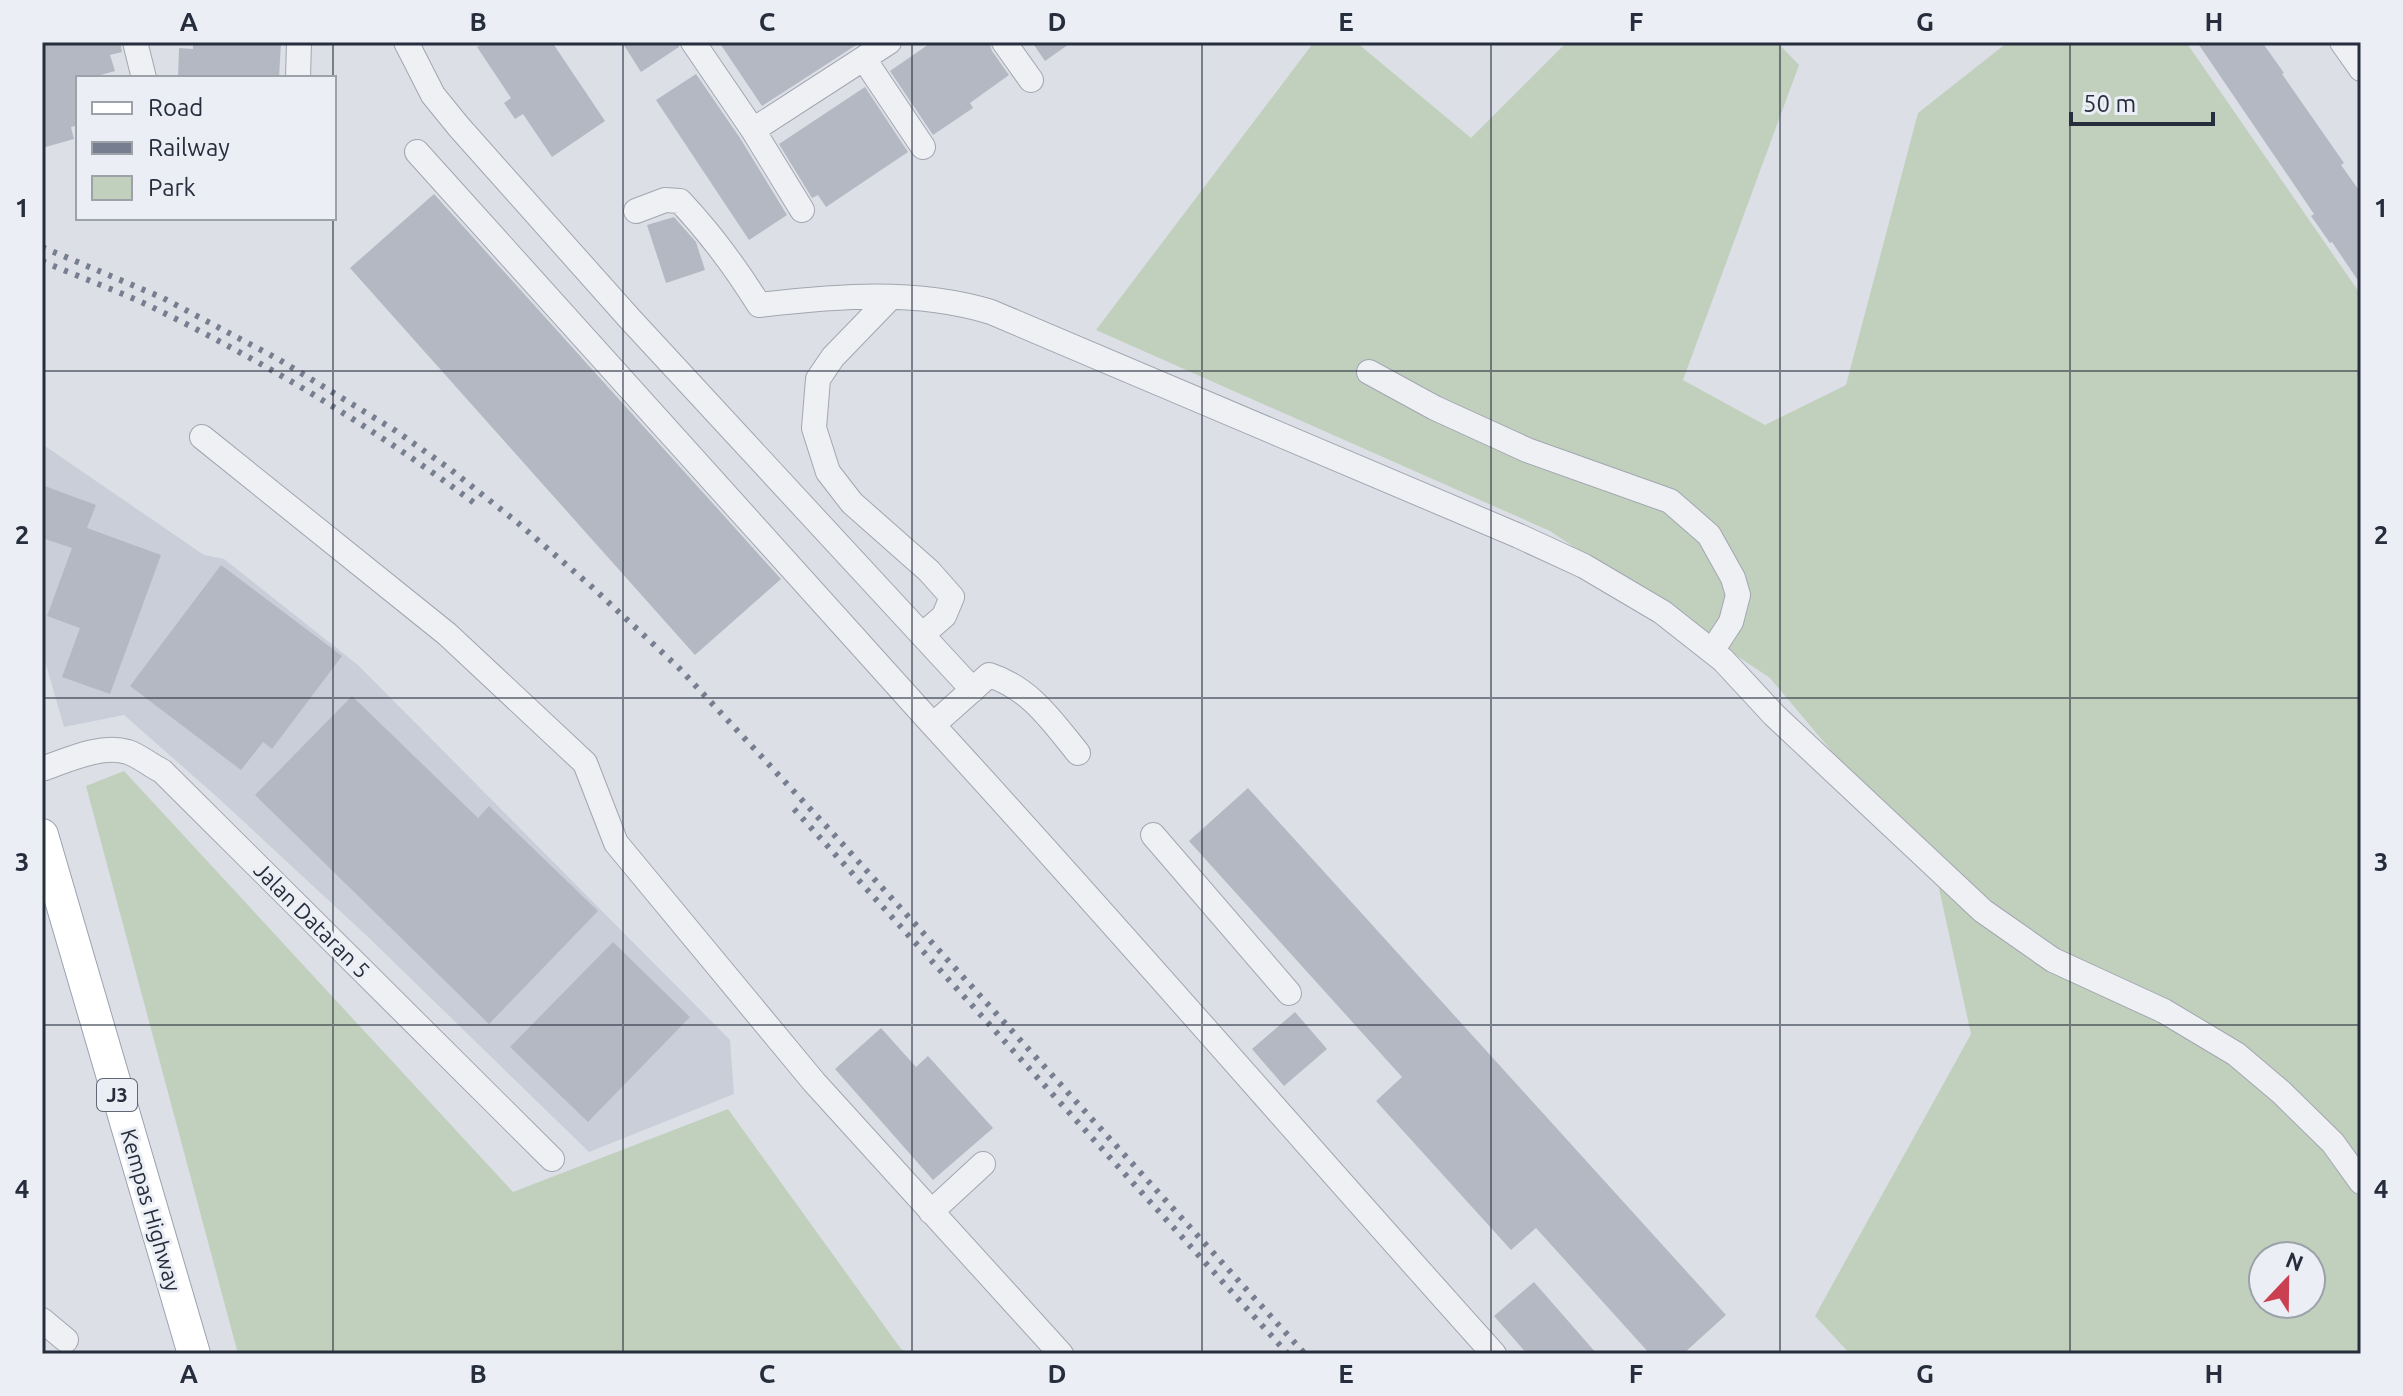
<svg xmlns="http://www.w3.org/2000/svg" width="2403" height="1396" font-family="Ubuntu,sans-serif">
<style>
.built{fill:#caced8}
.green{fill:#c1d0bd;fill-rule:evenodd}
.building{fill:#b3b8c3}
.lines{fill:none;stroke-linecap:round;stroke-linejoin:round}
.minor-casing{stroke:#a2a6b0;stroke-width:26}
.major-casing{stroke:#9ba3b1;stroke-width:34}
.minor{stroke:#eef0f4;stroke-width:24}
.major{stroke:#fff;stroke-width:32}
.rail{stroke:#767e8f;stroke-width:6;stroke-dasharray:4 8;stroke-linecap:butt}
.grid{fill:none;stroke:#262d3c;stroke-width:2;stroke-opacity:0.55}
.labels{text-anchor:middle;stroke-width:6;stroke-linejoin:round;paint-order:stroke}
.shield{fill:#ebeef4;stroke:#616773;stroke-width:2}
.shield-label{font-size:20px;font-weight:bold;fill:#262d3c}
.street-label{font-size:22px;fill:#262d3c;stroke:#ebeef4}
.neatline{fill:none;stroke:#262d3c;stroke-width:3}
.grid-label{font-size:26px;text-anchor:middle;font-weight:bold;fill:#262d3c}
</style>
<rect width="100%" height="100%" fill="#dcdfe6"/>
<path class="built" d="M 42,444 L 204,555 L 224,559 L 358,665 L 730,1040 L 734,1094 L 589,1152 L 366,935 L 216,796 L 124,715 L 64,727 L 42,651 Z"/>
<path class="green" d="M 1314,42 L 1356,42 L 1471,138 L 1567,42 L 1777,42 L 1799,65 L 1683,380 L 1765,425 L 1846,385 L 1918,113 L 2008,42 L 2186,42 L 2361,295 L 2361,1354 L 1850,1354 L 1815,1316 L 1971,1034 L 1936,875 L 1770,678 L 1550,531 L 1096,330 ZM 2263,1256 L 2311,1256 L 2311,1304 L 2263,1304 Z
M 124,771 L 513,1192 L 728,1109 L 901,1349 L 910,1354 L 238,1354 L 86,786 Z"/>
<path class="building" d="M 51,42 L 120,42 L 122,52 L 110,55 L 115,71 L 97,76 L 98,78 L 78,78 L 78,125 L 71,127 L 74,139 L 42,148 L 42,45 Z
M 193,42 L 281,42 L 279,78 L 178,78 L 179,48 L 193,49 Z
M 485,42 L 552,42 L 605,121 L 552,157 L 523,114 L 515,119 L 504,103 L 511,98 L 477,47 Z
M 622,42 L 678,42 L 679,47 L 641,72 Z
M 719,42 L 861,42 L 762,106 Z
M 932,42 L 989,42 L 992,51 L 1009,75 L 970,103 L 973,108 L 933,135 L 890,71 Z
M 1032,42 L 1072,42 L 1045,61 Z
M 2197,42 L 2262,42 L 2284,73 L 2282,74 L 2344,163 L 2341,165 L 2361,193 L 2361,285 L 2332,242 L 2330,243 L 2311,216 L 2314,214 Z
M 696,74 L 740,138 L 787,215 L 749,240 L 656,100 Z
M 865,87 L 908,152 L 826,207 L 818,195 L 812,198 L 779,144 Z
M 434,194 L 781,579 L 695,655 L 350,268 Z
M 674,217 L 696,242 L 705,270 L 666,283 L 647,225 Z
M 42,485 L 96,505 L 87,528 L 161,555 L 110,694 L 62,677 L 80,628 L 47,616 L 72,548 L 42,538 Z
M 221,565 L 342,656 L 272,749 L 263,742 L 241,770 L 130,686 Z
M 352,696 L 478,818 L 489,806 L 598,911 L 489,1024 L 255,795 Z
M 1248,788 L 1726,1315 L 1683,1354 L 1650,1354 L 1536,1228 L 1511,1250 L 1376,1101 L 1402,1077 L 1189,841 Z
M 613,942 L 690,1017 L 588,1122 L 510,1047 Z
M 1295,1012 L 1327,1049 L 1284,1086 L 1252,1049 Z
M 881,1028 L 916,1067 L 928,1056 L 993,1128 L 933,1180 L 835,1069 Z
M 1534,1282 L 1597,1354 L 1527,1354 L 1494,1316 Z"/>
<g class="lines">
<g class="minor-casing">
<path id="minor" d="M 135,42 L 144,78
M 406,42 L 433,95 L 459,127 L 630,319 L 973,690
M 693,42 L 753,130 L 802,210
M 1004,42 L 1031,80
M 2342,42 L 2361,69
M 864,59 L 923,147
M 298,78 L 299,42
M 753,130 L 889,42
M 417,152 L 933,725
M 636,211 L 665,200 L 680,201 C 710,233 736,268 759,305 C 836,296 916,289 991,312 L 1519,536 L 1584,566 L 1662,612 L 1723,660 L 1774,715 L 1983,911 L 2053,960 L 2164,1011 L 2236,1054 L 2281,1092 L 2333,1143 L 2361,1182
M 891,297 L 833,357 L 818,379 L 814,428 L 828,472 L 852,503 L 929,571 L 952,597 L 944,616 L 922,635
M 1369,372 L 1435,408 L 1527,450 L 1670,501 L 1709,535 L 1733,578 L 1738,595 L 1731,622 L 1712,651
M 202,437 L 447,634 L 585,763 L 616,843 L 814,1082 L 1061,1354
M 1078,753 C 1052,721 1030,688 989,675 L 933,725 C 1123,932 1306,1145 1494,1354
M 42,769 C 68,760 101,744 128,752 C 140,756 151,766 162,771 L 552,1159
M 1153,835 L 1289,993
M 931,1212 L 983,1164
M 42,1320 L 66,1340"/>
</g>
<g class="major-casing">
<path id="major" d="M 42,835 L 194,1354"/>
</g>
<use href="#minor" class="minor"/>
<use href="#major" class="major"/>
<path class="rail" d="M 42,247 L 163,298 L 278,359 L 396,431 L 450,469 L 518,523 L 592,587 L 680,669 L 828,828 L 1305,1354
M 42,261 C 81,278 122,292 160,311 C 272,366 377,430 477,505
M 794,809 L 1288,1354"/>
</g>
<path class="grid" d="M 333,42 L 333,78M 623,42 L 623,1354M 912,42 L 912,1354M 1202,42 L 1202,1354M 1491,42 L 1491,1354M 1780,42 L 1780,1354M 2070,42 L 2070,1354M 333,218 L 333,1354M 42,371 L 2361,371M 42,698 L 2361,698M 42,1025 L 2361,1025"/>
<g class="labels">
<rect class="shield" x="97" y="1079" width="40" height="32" rx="6"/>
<g class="shield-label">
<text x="117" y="1102">J3</text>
</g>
<g class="street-label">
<text transform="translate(312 920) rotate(45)" y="8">Jalan Dataran 5</text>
<text transform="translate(151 1210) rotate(74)" y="8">Kempas Highway</text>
</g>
</g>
<rect width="2403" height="1396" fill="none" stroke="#ebeef4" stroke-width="88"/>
<rect x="76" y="76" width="260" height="144" fill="#ebeef4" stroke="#9ca1aa" stroke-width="2"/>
<rect x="92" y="102" width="40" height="12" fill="#ffffff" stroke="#9ca1aa" stroke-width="2"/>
<text x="148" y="116" font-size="24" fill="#262d3c">Road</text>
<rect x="92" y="142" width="40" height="12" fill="#767e8f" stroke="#9ca1aa" stroke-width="2"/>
<text x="148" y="156" font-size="24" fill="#262d3c">Railway</text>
<rect x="92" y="176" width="40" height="24" fill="#c1d0bd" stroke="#9ca1aa" stroke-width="2"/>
<text x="148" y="196" font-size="24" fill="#262d3c">Park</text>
<g transform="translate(2287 1280) rotate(22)"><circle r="38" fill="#ebeef4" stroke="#9ca1aa" stroke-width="2"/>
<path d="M0-6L14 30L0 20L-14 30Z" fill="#cb4050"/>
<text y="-12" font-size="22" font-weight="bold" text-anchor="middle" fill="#262d3c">N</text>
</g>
<path d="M2071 112v12h142v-12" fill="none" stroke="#262d3c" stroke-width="4"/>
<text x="2083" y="112" font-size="24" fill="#262d3c" stroke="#ebeef4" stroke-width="6" paint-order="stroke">50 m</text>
<rect x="44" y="44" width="2315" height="1308" class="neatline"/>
<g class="grid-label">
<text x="189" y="31">A</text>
<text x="478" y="31">B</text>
<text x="767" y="31">C</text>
<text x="1057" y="31">D</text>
<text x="1346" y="31">E</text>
<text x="1636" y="31">F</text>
<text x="1925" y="31">G</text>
<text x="2214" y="31">H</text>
<text x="22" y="217">1</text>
<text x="2381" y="217">1</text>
<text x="22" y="544">2</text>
<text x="2381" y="544">2</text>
<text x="22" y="871">3</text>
<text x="2381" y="871">3</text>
<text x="22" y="1198">4</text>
<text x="2381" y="1198">4</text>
<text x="189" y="1383">A</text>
<text x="478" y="1383">B</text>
<text x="767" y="1383">C</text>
<text x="1057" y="1383">D</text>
<text x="1346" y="1383">E</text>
<text x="1636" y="1383">F</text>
<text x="1925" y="1383">G</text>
<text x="2214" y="1383">H</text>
</g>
</svg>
